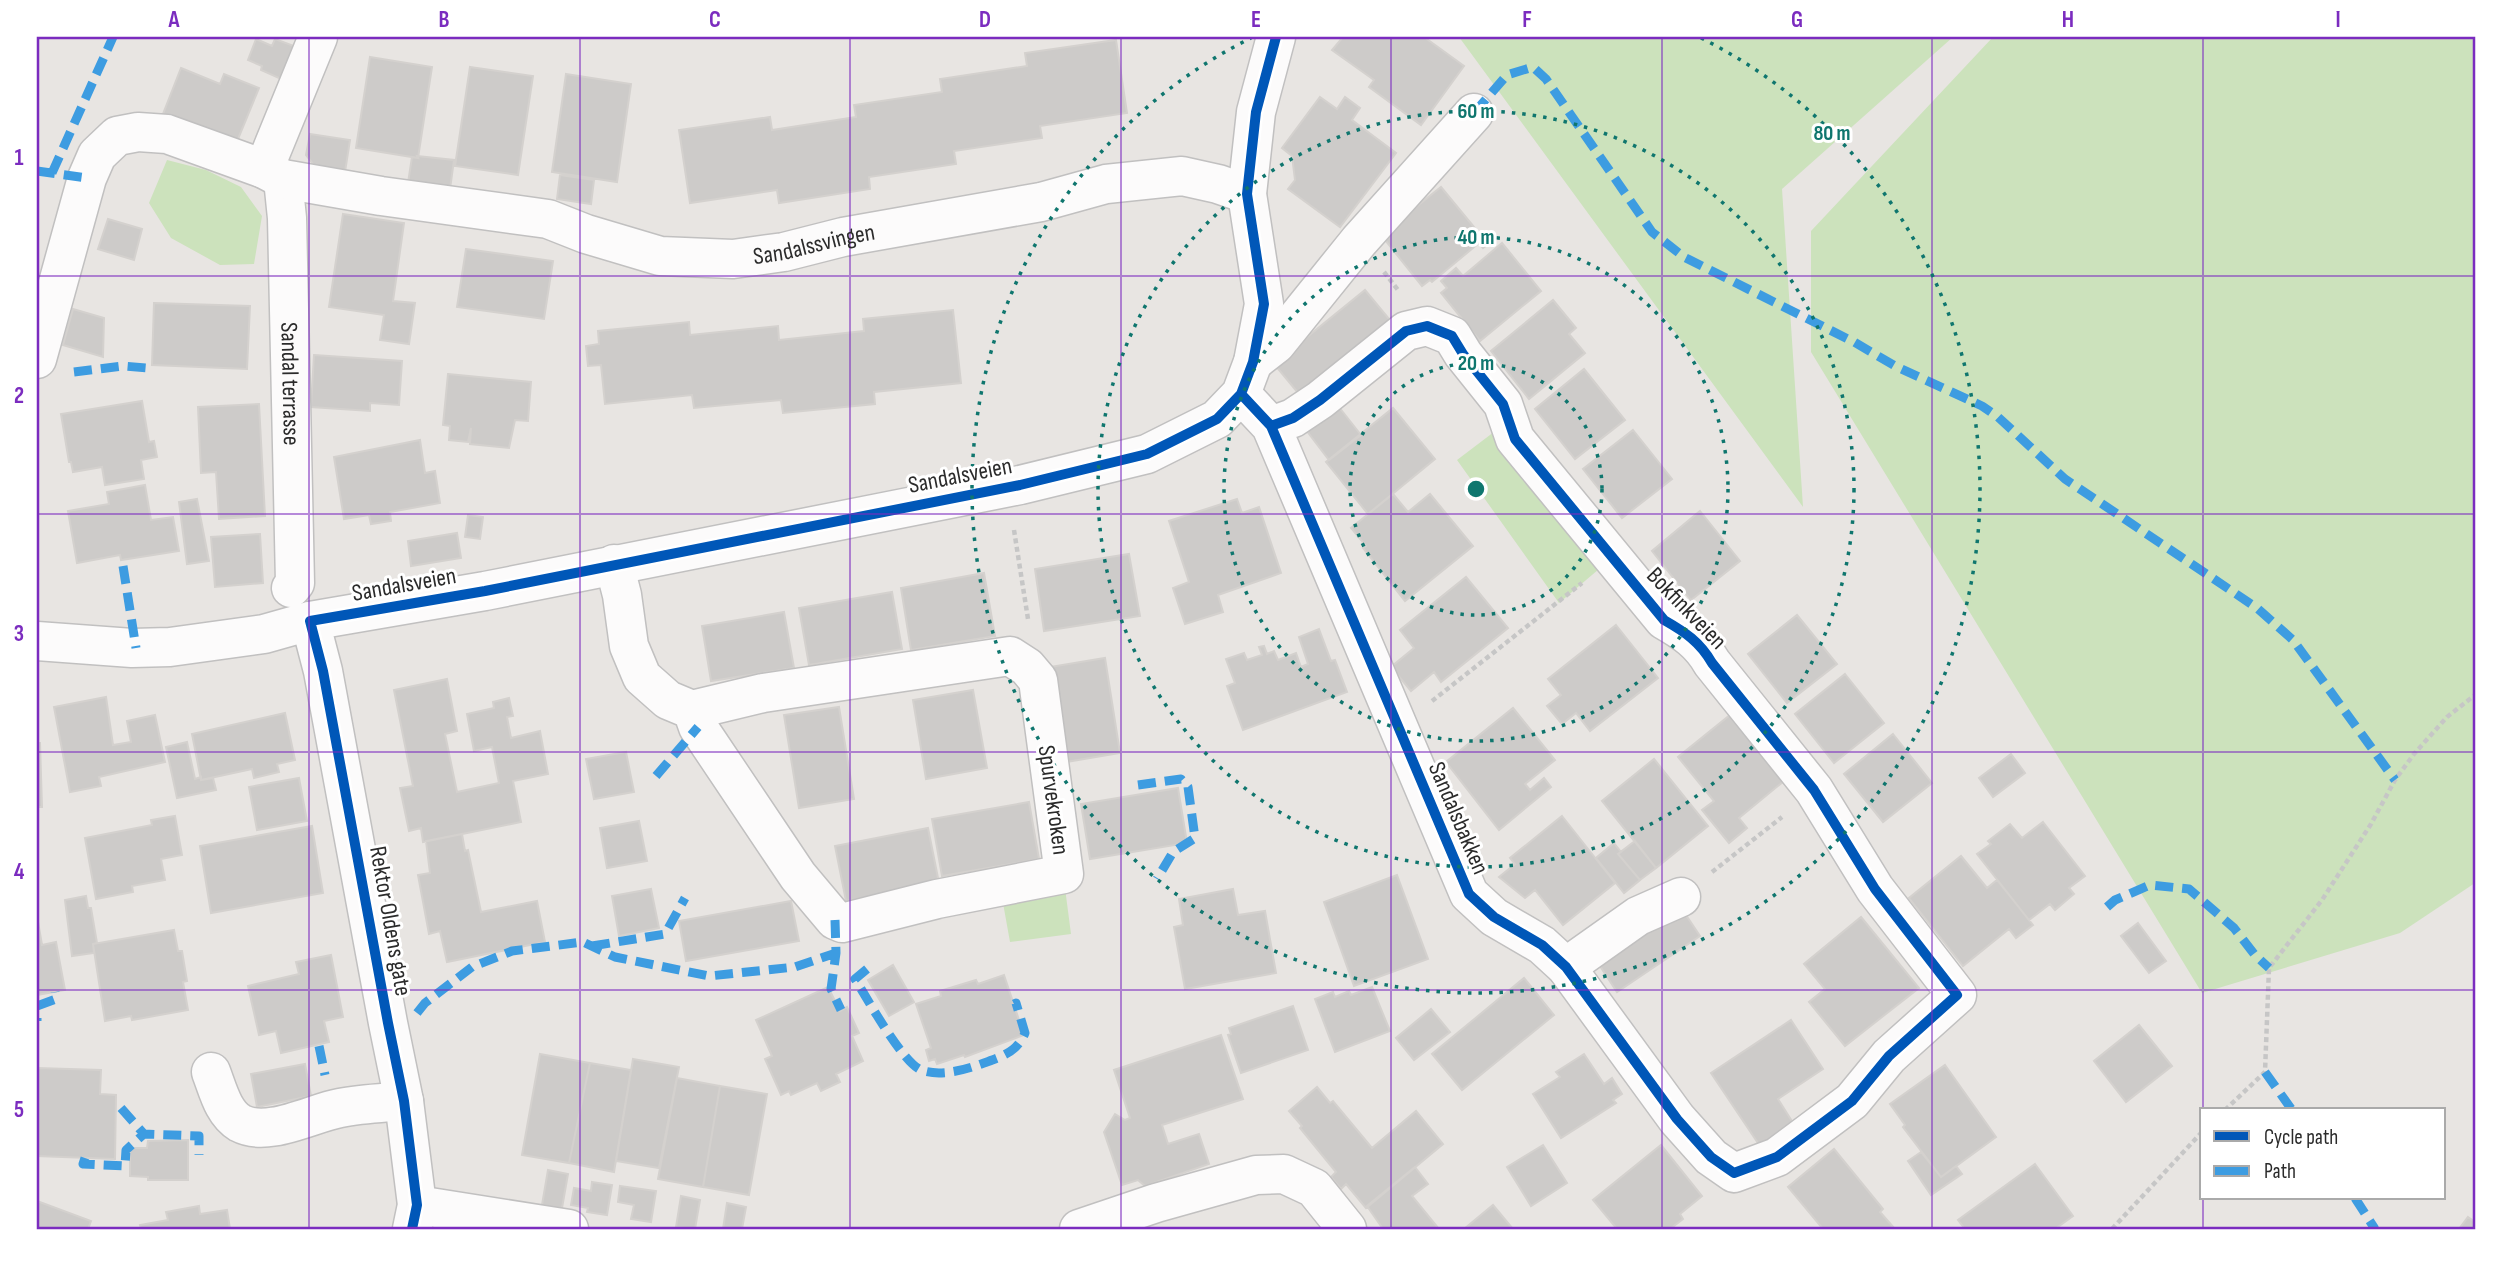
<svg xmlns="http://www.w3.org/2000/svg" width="2512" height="1266" font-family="'Sofia Sans Condensed',sans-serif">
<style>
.green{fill:#cce2bc}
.building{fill:#cdcbc9;stroke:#d4d1ce;stroke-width:2}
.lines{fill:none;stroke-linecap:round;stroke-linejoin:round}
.minor-casing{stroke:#c1c0c0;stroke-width:41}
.path{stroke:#c6c6c6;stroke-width:4.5;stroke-dasharray:5 3.5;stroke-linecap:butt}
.minor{stroke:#fcfbfb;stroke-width:38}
.quiet{stroke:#3d9ce1;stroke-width:9;stroke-dasharray:18 9;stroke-linecap:butt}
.cycleway-casing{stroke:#fff;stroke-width:15}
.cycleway{stroke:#0057b8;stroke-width:10}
.grid{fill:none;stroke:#7b2cbf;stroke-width:2;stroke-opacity:0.55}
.ring{fill:none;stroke:#0f766e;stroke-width:3.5;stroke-dasharray:3.5 7}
.labels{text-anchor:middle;stroke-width:6;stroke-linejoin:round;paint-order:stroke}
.street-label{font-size:24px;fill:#2b2b2b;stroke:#fff}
.centre{fill:#0f766e;stroke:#fff;stroke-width:3.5}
.ring-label{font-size:21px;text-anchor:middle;font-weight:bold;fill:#0f766e;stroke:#fff;stroke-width:6;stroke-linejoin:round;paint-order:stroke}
.neatline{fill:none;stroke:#7b2cbf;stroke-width:2.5}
.grid-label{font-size:23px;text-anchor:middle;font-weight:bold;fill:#7b2cbf}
</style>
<rect width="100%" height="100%" fill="#e8e5e2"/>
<path class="green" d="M 1459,37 L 1953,37 L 1782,189 L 1803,507 Z
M 1993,37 L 2475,37 L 2475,883 L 2400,933 L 2202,993 L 1811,352 L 1811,231 Z
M 167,160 L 206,170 L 241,187 L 262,216 L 254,264 L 220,265 L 171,238 L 149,203 Z
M 1515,416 L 1612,558 L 1559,603 L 1457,460 Z
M 1065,888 L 1071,934 L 1010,942 L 1003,903 Z"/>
<path class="building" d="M 1343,37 L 1424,37 L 1464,66 L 1421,125 L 1369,87 L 1374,80 L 1332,50 Z
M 256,39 L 272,46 L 275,39 L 294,46 L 281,79 L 261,70 L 262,66 L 248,60 Z
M 1116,40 L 1127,113 L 1040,126 L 1042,138 L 954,151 L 956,164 L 869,177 L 870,189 L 779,203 L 777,190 L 690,203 L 679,130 L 770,117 L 772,130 L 856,117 L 854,105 L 942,92 L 940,79 L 1027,66 L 1025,53 Z
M 370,57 L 432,67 L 418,158 L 356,148 Z
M 470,67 L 533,76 L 518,175 L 455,166 Z
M 181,68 L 220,84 L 224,74 L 259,88 L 236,144 L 163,114 Z
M 566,74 L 631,84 L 617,182 L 552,172 Z
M 1320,97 L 1337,109 L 1345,97 L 1360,108 L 1352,120 L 1396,153 L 1340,227 L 1288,189 L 1295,180 L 1292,156 L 1282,148 Z
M 310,134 L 350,140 L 345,172 L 317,169 L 306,155 Z
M 417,156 L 454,160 L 450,189 L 408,183 L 412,157 L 418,158 Z
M 560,175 L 594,180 L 591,204 L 557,199 Z
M 1441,187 L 1483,238 L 1490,232 L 1496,238 L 1483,248 L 1479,243 L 1432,282 L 1430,280 L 1422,286 L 1381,235 Z
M 343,214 L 404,223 L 393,301 L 415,303 L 409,344 L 380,340 L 384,315 L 329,307 Z
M 108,219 L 142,229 L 134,260 L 98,249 Z
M 1502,243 L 1541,291 L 1480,341 L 1441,293 L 1447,288 L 1441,281 L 1456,268 L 1463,276 Z
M 466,249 L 553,261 L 544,319 L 457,307 Z
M 1365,290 L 1390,320 L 1299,394 L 1274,364 Z
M 1553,300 L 1576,328 L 1569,334 L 1585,353 L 1529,399 L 1491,351 Z
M 154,303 L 250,306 L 247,369 L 152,365 Z
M 73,309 L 104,318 L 103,357 L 63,345 Z
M 953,310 L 961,383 L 874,392 L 875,404 L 783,413 L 781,400 L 694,408 L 692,395 L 605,404 L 601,365 L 588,366 L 586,346 L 599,344 L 598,331 L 689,322 L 690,335 L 778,326 L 779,340 L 864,331 L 863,319 Z
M 314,355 L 402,361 L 399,405 L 370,403 L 370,411 L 311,407 Z
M 1584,369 L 1625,420 L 1575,459 L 1535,409 Z
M 448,374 L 531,382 L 528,421 L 515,420 L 509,448 L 470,444 L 471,428 L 468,442 L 449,440 L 450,426 L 443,425 Z
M 142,401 L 149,442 L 154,441 L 157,457 L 141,460 L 144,479 L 105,485 L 102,467 L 73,472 L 71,462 L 69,462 L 61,414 Z
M 1335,402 L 1361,435 L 1329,460 L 1303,426 Z
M 259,404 L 265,516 L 219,519 L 216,472 L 201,473 L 198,407 Z
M 1393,408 L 1435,459 L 1368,514 L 1326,462 Z
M 1633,430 L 1672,479 L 1622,518 L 1583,469 Z
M 420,440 L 425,473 L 435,471 L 440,503 L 390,512 L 391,521 L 371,524 L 369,515 L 344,519 L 334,457 Z
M 145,485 L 151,520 L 173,517 L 179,551 L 121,560 L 120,555 L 77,563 L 68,511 L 109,504 L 107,492 Z
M 1393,494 L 1408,512 L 1430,494 L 1473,546 L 1405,601 L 1363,548 L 1366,546 L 1351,528 Z
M 197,499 L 209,561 L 187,564 L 179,502 Z
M 1237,499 L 1242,513 L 1259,507 L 1281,573 L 1218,595 L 1223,612 L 1185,624 L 1173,588 L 1189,582 L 1169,521 Z
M 1700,511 L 1740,561 L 1691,600 L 1652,551 Z
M 468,515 L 483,517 L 480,539 L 465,537 Z
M 457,533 L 461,558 L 411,566 L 408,541 Z
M 260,534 L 263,583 L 215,587 L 211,537 Z
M 1129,554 L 1140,616 L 1044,631 L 1035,569 Z
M 984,573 L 995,636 L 911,650 L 901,588 Z
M 1466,577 L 1508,628 L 1441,682 L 1434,672 L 1411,691 L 1391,667 L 1414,648 L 1400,630 Z
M 892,592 L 902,649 L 809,665 L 799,608 Z
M 784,612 L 794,668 L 711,681 L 702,626 Z
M 1797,615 L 1837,664 L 1787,703 L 1748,654 Z
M 1616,625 L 1658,678 L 1590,731 L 1576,713 L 1562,724 L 1547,706 L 1561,695 L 1548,679 Z
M 1319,629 L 1331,661 L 1335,660 L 1347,692 L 1243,730 L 1227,686 L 1235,683 L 1226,659 L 1244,653 L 1247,660 L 1262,655 L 1259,647 L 1264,646 L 1267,654 L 1274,651 L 1278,660 L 1296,653 L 1301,667 L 1308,664 L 1299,637 Z
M 1105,658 L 1120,753 L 1066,762 L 1050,667 Z
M 1845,674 L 1884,723 L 1834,763 L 1795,714 Z
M 447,679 L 457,731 L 445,734 L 457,792 L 499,783 L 492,747 L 474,751 L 467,714 L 494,708 L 493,702 L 509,698 L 513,716 L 507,717 L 511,738 L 540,731 L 548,774 L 513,781 L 521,822 L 423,842 L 421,828 L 409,831 L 400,788 L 413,786 L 394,690 Z
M 973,690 L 987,768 L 926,779 L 913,700 Z
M 106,697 L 113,745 L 131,742 L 127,721 L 155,715 L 165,762 L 99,777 L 101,786 L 70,792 L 54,707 Z
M 839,707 L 854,799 L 799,808 L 784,715 Z
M 1513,708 L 1555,760 L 1525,784 L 1530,790 L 1544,778 L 1551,787 L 1499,830 L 1446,762 Z
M 285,713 L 295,760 L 277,764 L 279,772 L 254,778 L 252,769 L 201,780 L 192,734 Z
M 1730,715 L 1784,781 L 1739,818 L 1747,828 L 1729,843 L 1702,810 L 1714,801 L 1678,757 Z
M 1893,734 L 1932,783 L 1883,822 L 1844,774 Z
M 187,742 L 195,779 L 201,777 L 201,780 L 213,778 L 216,790 L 177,798 L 166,747 Z
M 37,743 L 40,743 L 42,807 L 37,807 Z
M 626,752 L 634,792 L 594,799 L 586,759 Z
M 2011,754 L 2025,773 L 1993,797 L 1979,778 Z
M 1654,759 L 1708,826 L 1656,868 L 1602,801 Z
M 299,778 L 307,821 L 257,830 L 249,787 Z
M 1178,788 L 1187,843 L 1090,859 L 1081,804 Z
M 1029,802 L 1039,859 L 942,876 L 932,819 Z
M 175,816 L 182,855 L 161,859 L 165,880 L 132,886 L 133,892 L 96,899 L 85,838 L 152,825 L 151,820 Z
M 1562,816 L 1615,883 L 1563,925 L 1535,890 L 1525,898 L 1499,877 L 1515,864 L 1510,858 Z
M 639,821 L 647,861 L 607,868 L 600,828 Z
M 2043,822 L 2085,876 L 2069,888 L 2074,894 L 2055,910 L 2050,904 L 2029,920 L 1977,854 L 1991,844 L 1988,841 L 2010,824 L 2022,838 Z
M 312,826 L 323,893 L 211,913 L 200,846 Z
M 928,828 L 939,883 L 846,901 L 835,846 Z
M 462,834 L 465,851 L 468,850 L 481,912 L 537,901 L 545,942 L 447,962 L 440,931 L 429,934 L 418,875 L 430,873 L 426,841 Z
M 1635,841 L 1656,868 L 1640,880 L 1618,854 Z
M 1614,843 L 1621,852 L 1618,854 L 1640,880 L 1624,893 L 1596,858 Z
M 1961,856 L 1987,888 L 1997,880 L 2033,925 L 2016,938 L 2009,929 L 1963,966 L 1909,898 Z
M 1397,875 L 1428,959 L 1354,986 L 1324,902 Z
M 651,889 L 659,928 L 619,936 L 612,896 Z
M 1233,889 L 1238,915 L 1265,911 L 1276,973 L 1185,989 L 1174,927 L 1183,925 L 1179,899 Z
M 86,896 L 88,908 L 91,908 L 97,943 L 93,944 L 94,953 L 72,956 L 65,900 Z
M 791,901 L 799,941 L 686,961 L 679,921 Z
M 1680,906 L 1700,936 L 1617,992 L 1598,963 Z
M 37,916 L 42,945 L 56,942 L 65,990 L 37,995 Z
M 1861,917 L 1919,988 L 1845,1046 L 1809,1002 L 1825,989 L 1804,964 Z
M 2138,923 L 2166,961 L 2149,973 L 2121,936 Z
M 174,930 L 178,951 L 182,951 L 187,981 L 183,982 L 188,1010 L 132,1020 L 131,1016 L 105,1021 L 93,944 Z
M 331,955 L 343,1017 L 324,1021 L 329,1042 L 281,1053 L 276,1031 L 259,1035 L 248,986 L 299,974 L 296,962 Z
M 893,965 L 914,1002 L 889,1016 L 868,980 Z
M 1004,975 L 1024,1035 L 965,1057 L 964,1055 L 937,1064 L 935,1059 L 929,1061 L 926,1050 L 931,1048 L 916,1004 L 941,996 L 940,991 L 976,980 L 978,984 Z
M 1524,978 L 1554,1015 L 1462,1090 L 1432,1054 Z
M 828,987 L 840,1011 L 847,1007 L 859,1033 L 852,1036 L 863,1061 L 836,1074 L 840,1082 L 821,1091 L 817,1083 L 791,1095 L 789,1091 L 781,1095 L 765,1059 L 772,1056 L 756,1020 Z
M 1372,987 L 1390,1031 L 1335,1052 L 1315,999 L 1333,992 L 1335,997 L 1349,991 L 1351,995 Z
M 1293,1006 L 1308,1050 L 1241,1073 L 1228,1035 L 1231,1034 L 1229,1028 Z
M 1431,1009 L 1450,1032 L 1414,1060 L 1396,1038 Z
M 1791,1020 L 1823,1069 L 1778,1099 L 1795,1126 L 1762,1149 L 1711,1073 Z
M 2139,1025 L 2172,1066 L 2126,1102 L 2094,1061 Z
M 1221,1035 L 1243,1099 L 1162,1125 L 1168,1144 L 1199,1134 L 1209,1164 L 1145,1186 L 1138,1180 L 1122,1185 L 1104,1132 L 1115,1114 L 1125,1120 L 1130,1118 L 1114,1070 Z
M 540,1054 L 590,1063 L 569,1163 L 522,1155 Z
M 1584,1054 L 1604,1084 L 1612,1078 L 1622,1094 L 1613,1100 L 1616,1103 L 1561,1138 L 1533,1094 L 1560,1077 L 1556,1072 Z
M 633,1059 L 679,1067 L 659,1168 L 616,1161 Z
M 590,1063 L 631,1070 L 614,1172 L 569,1163 Z
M 305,1064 L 311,1096 L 257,1107 L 251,1074 Z
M 1945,1065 L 1996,1137 L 1941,1177 L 1903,1127 L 1905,1125 L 1890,1104 Z
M 37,1068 L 101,1070 L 100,1094 L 116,1095 L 115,1159 L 37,1156 Z
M 677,1078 L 720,1086 L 703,1187 L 658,1179 Z
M 720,1086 L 767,1094 L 749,1195 L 703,1187 Z
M 1317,1087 L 1330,1103 L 1333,1101 L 1372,1148 L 1416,1111 L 1443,1144 L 1366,1208 L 1346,1184 L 1341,1189 L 1331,1177 L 1336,1172 L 1300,1128 L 1302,1126 L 1289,1111 Z
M 188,1140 L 188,1180 L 148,1180 L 148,1177 L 130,1176 L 130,1148 L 147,1148 L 148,1141 Z
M 1543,1145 L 1567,1183 L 1531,1206 L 1507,1167 Z
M 1661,1145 L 1702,1196 L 1680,1214 L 1683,1219 L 1670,1229 L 1617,1229 L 1593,1200 Z
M 1834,1149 L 1883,1209 L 1880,1212 L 1895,1229 L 1823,1229 L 1788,1187 Z
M 1921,1152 L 1941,1177 L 1956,1166 L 1962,1174 L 1931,1195 L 1908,1161 Z
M 2035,1164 L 2073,1216 L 2055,1229 L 1962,1229 L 1964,1228 L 1958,1220 Z
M 1415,1167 L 1428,1184 L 1412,1196 L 1439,1229 L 1383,1229 L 1367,1206 Z
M 548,1170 L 568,1174 L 562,1208 L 542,1205 Z
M 592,1182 L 612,1185 L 607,1215 L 587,1212 L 588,1208 L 571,1205 L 574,1188 L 591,1191 Z
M 620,1186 L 656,1191 L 651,1222 L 631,1219 L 634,1205 L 618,1202 Z
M 681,1196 L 700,1200 L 695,1229 L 676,1227 Z
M 37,1201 L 91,1221 L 88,1229 L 37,1229 Z
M 727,1203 L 746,1207 L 742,1229 L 723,1229 Z
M 1493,1205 L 1513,1229 L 1464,1229 Z
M 199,1206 L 200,1214 L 227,1210 L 230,1229 L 141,1229 L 140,1225 L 168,1220 L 166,1212 Z
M 2468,1217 L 2475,1222 L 2475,1229 L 2459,1229 Z"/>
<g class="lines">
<g class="minor-casing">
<g id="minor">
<path d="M 264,169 L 318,37"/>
<path id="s1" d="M 283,179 L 287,218 L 295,583 L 291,588"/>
<path id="s2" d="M 37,359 L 87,178 L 97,155 L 117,136 L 138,132 L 167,134 L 264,169 L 283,179 L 381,196 L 548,219 L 586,234 L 660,256 L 733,259 L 784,252 L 843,237 L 1041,202 L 1106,184 L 1182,176 L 1218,184 L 1247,194"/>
<path d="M 1253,362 L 1276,344 L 1359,241 L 1474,113"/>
<path d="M 1241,394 L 1271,426 L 1469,894 L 1494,917 L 1542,945 L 1566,967 L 1677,1119 L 1711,1157 L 1734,1173 L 1777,1157 L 1852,1101 L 1889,1056 L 1957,995 L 1875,889 L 1814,790 L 1712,663 C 1700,642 1685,632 1664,620 L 1515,439 L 1503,404 L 1463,354 L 1452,336 L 1427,326 L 1406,331 L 1320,400 L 1293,418 L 1271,426"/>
<path d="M 614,564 L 622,595 L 629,646 L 642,677 L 668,700 L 692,710 L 698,727 L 798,876 L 835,920 L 842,923 L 937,899 L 1064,874 L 1038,680 L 1027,667 L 1010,656 L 763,693 L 692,710"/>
<path d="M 310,621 L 323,671 L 388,1023 L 404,1101 L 417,1205 L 412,1229"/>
<path d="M 37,641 L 132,648 L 170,647 L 264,634 L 310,621 L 485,591 L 1020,485 L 1147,454 L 1217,419 L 1241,394 L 1253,362 L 1264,304 L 1247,194 L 1256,112 L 1276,37"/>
<path d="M 1566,967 L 1638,916 L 1681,897"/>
<path d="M 211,1072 C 218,1090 223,1113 240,1123 C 268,1138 312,1113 340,1108 C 361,1104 383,1103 404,1101"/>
<path d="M 417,1205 L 569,1229"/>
<path d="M 1079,1229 L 1156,1203 L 1256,1175 L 1284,1174 L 1314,1188 L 1347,1229"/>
</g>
</g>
<path class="path" d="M 1384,272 L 1398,290
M 1014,530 L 1028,619
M 1432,701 L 1582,583
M 1712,872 L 1782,817
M 2225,1110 L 2265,1072 L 2269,968 L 2322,900 L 2371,824 L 2395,780 L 2414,754 L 2447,717 L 2475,695
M 2112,1229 L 2202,1132"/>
<use href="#minor" class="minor"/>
<path class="quiet" d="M 1474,113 L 1507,75 L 1533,67 L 1546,79 L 1652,232 L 1684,257 L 1854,342 L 1895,366 L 1982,406 L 1998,417 L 2065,479 L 2257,608 L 2293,640 L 2395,780
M 37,171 L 87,178
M 52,173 L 113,37
M 74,372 L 123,366 L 147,368
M 123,566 L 136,648
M 656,776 L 698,727
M 1138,785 L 1181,779 L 1188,787 L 1195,838 L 1173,852 L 1157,879
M 2107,907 L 2115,900 L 2150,885 L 2189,889 L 2234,928 L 2255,955 L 2269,968
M 835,920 L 836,953 L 831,989 L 841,1010
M 592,946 L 665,934 L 685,898
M 867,969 L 855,979 C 867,998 902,1062 921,1070 C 940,1077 965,1070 984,1063 C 1003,1056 1017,1052 1025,1033 L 1016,1003 L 1014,1004
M 37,1006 L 56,999 L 55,992
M 417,1013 L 425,1003 L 472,967 L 512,951 L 583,942 L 615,957 L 709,976 L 795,967 L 836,953
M 37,1018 L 37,1021
M 319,1046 L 325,1075
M 2265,1072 L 2292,1110
M 121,1108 L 144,1134 L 199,1136 L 199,1155
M 85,1158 L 83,1164 L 125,1166 L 126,1150 L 144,1134
M 2355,1198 L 2375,1229"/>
<g class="cycleway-casing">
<path id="cycleway" d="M 1241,394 L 1271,426 L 1469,894 L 1494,917 L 1542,945 L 1566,967 L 1677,1119 L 1711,1157 L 1734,1173 L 1777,1157 L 1852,1101 L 1889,1056 L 1957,995 L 1875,889 L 1814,790 L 1712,663 C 1700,642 1685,632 1664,620 L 1515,439 L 1503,404 L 1463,354 L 1452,336 L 1427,326 L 1406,331 L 1320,400 L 1293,418 L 1271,426
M 412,1229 L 417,1205 L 404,1101 L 388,1023 L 323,671 L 310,621 L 485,591 L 1020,485 L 1147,454 L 1217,419 L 1241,394 L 1253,362 L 1264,304 L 1247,194 L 1256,112 L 1276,37"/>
</g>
<use href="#cycleway" class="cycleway"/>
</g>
<path class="grid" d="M 309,37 L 309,1229M 580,37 L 580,1229M 850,37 L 850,1229M 1121,37 L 1121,1229M 1391,37 L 1391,1229M 1662,37 L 1662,1229M 1932,37 L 1932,1229M 2203,37 L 2203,1110M 37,276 L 2475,276M 37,514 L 2475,514M 37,752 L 2475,752M 37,990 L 2475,990M 2203,1198 L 2203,1229"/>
<g class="ring">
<circle cx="1476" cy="489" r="126"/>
<circle cx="1476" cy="489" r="252"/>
<circle cx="1476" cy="489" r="378"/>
<path d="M1701 38A504 504 0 1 1 1251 38"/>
</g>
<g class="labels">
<g class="street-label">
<text dy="8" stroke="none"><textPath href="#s2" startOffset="957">Sandalssvingen</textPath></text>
<text dy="8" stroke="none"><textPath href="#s1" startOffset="205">Sandal terrasse</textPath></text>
<text transform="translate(960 475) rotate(-11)" y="8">Sandalsveien</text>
<text transform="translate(404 584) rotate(-10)" y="8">Sandalsveien</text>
<text transform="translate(1687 608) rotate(46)" y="8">Bokfinkveien</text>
<text transform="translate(1054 800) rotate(82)" y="8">Spurvekroken</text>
<text transform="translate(1459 818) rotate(67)" y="8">Sandalsbakken</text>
<text transform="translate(391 921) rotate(80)" y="8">Rektor Oldens gate</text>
</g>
</g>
<circle cx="1476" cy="489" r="10" class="centre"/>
<g class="ring-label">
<text x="1476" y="118">60 m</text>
<text x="1832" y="140">80 m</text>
<text x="1476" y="244">40 m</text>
<text x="1476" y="370">20 m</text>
</g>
<rect width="2512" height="1266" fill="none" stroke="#ffffff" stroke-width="77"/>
<rect x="2200" y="1108" width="245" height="91" fill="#ffffff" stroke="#aaaaaa" stroke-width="2"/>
<rect x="2214" y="1131" width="35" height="10" fill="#0057b8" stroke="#aaaaaa" stroke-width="2"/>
<text x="2264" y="1144" font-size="21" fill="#2b2b2b">Cycle path</text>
<rect x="2214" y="1166" width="35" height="10" fill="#3d9ce1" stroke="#aaaaaa" stroke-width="2"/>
<text x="2264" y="1178" font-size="21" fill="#2b2b2b">Path</text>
<rect x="38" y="38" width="2436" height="1190" class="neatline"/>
<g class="grid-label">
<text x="174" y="27">A</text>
<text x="444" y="27">B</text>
<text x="715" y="27">C</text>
<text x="985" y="27">D</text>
<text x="1256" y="27">E</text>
<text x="1527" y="27">F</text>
<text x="1797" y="27">G</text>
<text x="2068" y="27">H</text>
<text x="2338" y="27">I</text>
<text x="19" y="165">1</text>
<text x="19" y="403">2</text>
<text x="19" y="641">3</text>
<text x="19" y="879">4</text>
<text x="19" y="1117">5</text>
</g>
</svg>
